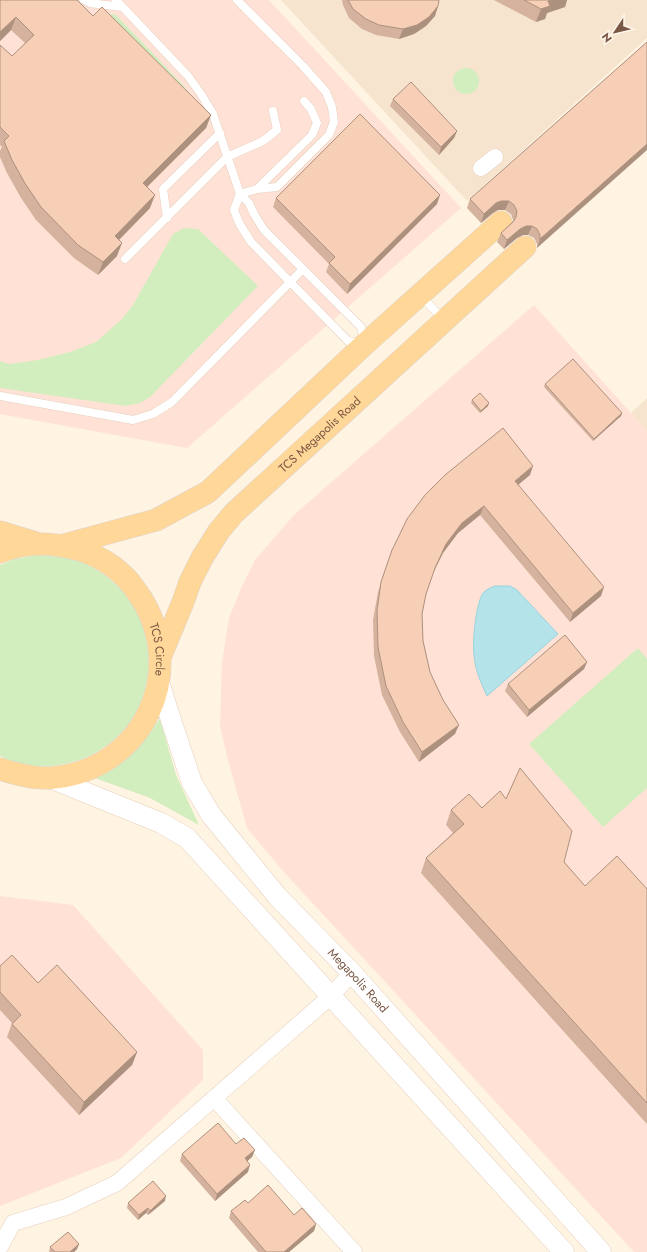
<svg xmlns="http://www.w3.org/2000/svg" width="647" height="1252" font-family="Jost,sans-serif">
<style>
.residential{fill:#f7e4cf}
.commercial{fill:#ffe1d5}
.green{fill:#d2eebe}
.water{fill:#b4e3ea;stroke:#99d4dd}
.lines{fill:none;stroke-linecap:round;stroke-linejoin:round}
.service-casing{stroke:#e6d0be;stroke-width:9}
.minor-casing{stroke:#e6d0be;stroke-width:17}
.tertiary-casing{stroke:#e6d0be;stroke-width:21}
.primary-casing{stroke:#dcd3cf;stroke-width:23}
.service{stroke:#fff;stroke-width:8}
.minor{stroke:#fff;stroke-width:16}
.tertiary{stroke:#fff;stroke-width:20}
.primary{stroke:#ffd798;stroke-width:22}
.wall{fill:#d4b29d}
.shaded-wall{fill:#ad917f}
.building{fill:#f7cfb6;stroke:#ad917f}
.labels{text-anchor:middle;stroke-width:3;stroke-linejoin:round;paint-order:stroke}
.street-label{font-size:12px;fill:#795745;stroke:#fff6ea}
</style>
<rect width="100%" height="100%" fill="#fff3e2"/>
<path class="residential" d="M 281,0 L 647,0 L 647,38 L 467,201 Z
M 647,398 L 647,431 L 631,413 Z"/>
<path class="commercial" d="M 0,0 L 269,0 L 461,208 L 187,448 L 0,414 Z
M 534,305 L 647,431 L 647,1252 L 634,1252 L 283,871 L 247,828 L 228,760 L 220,726 L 222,663 L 229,618 L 243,584 L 255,560 L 294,515 Z
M 0,896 L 73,905 L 203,1050 L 203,1080 L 121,1158 L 0,1206 Z"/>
<path class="green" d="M 115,14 L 183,85 L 194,100 L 100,16 Z
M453 81a13 13 0 1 1 26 0a13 13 0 1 1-26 0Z
M 184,228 L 198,229 L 258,286 L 150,397 L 140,403 L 126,406 L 0,388 L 0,361 L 9,364 L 38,360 L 70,352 L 96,342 L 122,319 L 133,305 L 173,234 Z
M 38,555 C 54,556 71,557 86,564 C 181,610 165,747 59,765 C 40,768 17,766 0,756 L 0,565 L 15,559 Z
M 638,648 L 647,659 L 647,788 L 603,827 L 529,744 Z
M 160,719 L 176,775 L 199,825 L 150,798 L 95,778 L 133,753 Z"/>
<path class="water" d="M 495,586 L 510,586 L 517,590 L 558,634 L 487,696 C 481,683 475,670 474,655 C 472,644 476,600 484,592 C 487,589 492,587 495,586 Z"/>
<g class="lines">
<g class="service-casing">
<path id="service" d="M 84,0 L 90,3 L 122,7
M 116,0 L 188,76 L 201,94 L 213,114 L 240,194 L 249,203 L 254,214 L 264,230 L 361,327 L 365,344 L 348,341 L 251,242 L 239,223 L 234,210 L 240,194
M 237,0 L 303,66 L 326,92 L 332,107 L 334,122 L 329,135 L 277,187 L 257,189
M 240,194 L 257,189 L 312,135 L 317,123 L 311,109 L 304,101
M 167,218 L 163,189 L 220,133
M 125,259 L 227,157 L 263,141 L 277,130 L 273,111
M 420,295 L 444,320
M 0,396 L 133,420 L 153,414 L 172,402 L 303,269"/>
</g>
<g class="minor-casing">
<path id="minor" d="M 481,168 L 495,157
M 214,1098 L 354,1252
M 0,1247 L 13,1223 L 66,1207 L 117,1183 L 331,996 L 352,973"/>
</g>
<g class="tertiary-casing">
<g id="tertiary">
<path id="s1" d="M 159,682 L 169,714 L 192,783 L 211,815 L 277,896 L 352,973 L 601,1252"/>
<path d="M 50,778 L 161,823 L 187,838 L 564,1252"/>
</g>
</g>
<g class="primary-casing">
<g id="primary">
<path d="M 0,532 L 33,542"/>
<path d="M 64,545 L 156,520 L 208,492 L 365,344 L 501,222"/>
<path id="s2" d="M 0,552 C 26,541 53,542 80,550 C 103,557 124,572 137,592 C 191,668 145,771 50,778 C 33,779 16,774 0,769"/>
<path id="s3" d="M 161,655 L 183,602 L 190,582 L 202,558 L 219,531 L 234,513 L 525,247"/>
</g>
</g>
<use href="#service" class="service"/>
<use href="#minor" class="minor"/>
<use href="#tertiary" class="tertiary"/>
<use href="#primary" class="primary"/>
</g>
<path class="wall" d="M 0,0 L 93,16 L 211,115 L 206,128 L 147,187 L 150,208 L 119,240 L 117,256 L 98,275 L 74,258 L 36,220 L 21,198 L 7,173 L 0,157 L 0,151 L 2,147 L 0,145 L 0,45 L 12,56 L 25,43 L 11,30 L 0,41 Z
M 342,0 L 439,0 L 438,6 L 435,16 L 426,26 L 414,34 L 399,39 L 376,35 L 362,29 L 349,18 L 343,5 Z
M 494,0 L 567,0 L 565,7 L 547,13 L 545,19 L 536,22 Z
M 647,42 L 537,248 L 537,244 L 534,238 L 528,235 L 523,235 L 517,238 L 504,249 L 497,242 L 501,233 L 513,221 L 513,220 L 511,214 L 505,210 L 498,210 L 493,213 L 481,223 L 467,208 L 470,199 Z
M 393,99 L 457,131 L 454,138 L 439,155 L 390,106 Z
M 276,198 L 437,204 L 347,294 L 326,272 L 329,264 L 273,207 Z
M 545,384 L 622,413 L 621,416 L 593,441 L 544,387 Z
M 472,400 L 488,406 L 480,413 L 471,403 Z
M 530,475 L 518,484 L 601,596 L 570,622 L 480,515 L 458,533 L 443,553 L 432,575 L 426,594 L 422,614 L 423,641 L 430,672 L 455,734 L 419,762 L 400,732 L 382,695 L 374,656 L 373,620 L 378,592 L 392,550 Z
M 587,662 L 584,669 L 527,717 L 505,691 L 508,684 Z
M 482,808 L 564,862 L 585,886 L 647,889 L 647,1124 L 421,873 L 426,858 L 453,833 L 446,825 L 451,810 Z
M 0,966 L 38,983 L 137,1052 L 132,1065 L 79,1115 L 7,1037 L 12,1023 L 0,1010 Z
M 236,1144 L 255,1150 L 252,1157 L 247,1161 L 248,1172 L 215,1201 L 180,1161 L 182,1154 Z
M 165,1201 L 148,1215 L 146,1213 L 138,1220 L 127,1208 L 128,1203 Z
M 248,1203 L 294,1215 L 316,1224 L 314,1231 L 289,1252 L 258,1252 L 229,1218 L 231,1211 Z
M 79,1244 L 77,1249 L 74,1252 L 49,1252 L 50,1247 Z"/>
<path class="shaded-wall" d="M 551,0 L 567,0 L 565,7 L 547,13 L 545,19 L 536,22 L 541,9 L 548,1 Z
M 438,6 L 435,16 L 426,26 L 414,34 L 399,39 L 403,29 Z
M 16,17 L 11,30 L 0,41 L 0,32 Z
M 211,115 L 206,128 L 138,196 L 143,183 Z
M 457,131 L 454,138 L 439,155 L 441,147 Z
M 647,144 L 647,150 L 537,248 L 540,239 Z
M 155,195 L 150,208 L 110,249 L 115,236 Z
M 440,195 L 437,204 L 347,294 L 350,284 Z
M 501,201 L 509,201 L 505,210 L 498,210 L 493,213 L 481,223 L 484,214 L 496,203 Z
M 526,226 L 532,226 L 528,235 L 523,235 L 517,238 L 504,249 L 507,240 L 520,229 Z
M 122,243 L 117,256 L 98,275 L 103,262 Z
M 489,403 L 488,406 L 480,413 L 481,411 Z
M 622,413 L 621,416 L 593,441 L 594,439 Z
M 533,466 L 530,475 L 512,490 L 515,481 Z
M 484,506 L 480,515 L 458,533 L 443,553 L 431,577 L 435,568 L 446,544 L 462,523 Z
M 604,587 L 601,596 L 570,622 L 573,613 Z
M 587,662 L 584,669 L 527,717 L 529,710 Z
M 459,725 L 455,734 L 419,762 L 422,752 Z
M 137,1052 L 132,1065 L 79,1115 L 84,1102 Z
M 255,1150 L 252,1157 L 242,1166 L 245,1158 Z
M 250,1165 L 248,1172 L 215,1201 L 217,1194 Z
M 166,1196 L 165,1201 L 148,1215 L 150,1211 Z
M 148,1208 L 146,1213 L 138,1220 L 139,1215 Z
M 316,1224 L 314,1231 L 289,1252 L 284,1252 Z
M 79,1244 L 77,1249 L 74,1252 L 70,1252 Z"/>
<path class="building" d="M 0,0 L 77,0 L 93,16 L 102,7 L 211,115 L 143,183 L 155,195 L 115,236 L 122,243 L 103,262 L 78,245 L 41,207 L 26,185 L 12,160 L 4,141 L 9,136 L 0,127 L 0,45 L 12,56 L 34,35 L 16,17 L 0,32 Z
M 348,0 L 439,0 L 438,6 L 429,17 L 417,25 L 403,29 L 379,25 L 366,19 L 353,9 Z
M 524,0 L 551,0 L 548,1 L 550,6 L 541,9 Z
M 647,42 L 647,144 L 540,239 L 540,235 L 537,229 L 532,226 L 526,226 L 520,229 L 507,240 L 501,233 L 513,222 L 516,217 L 517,211 L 514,205 L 509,201 L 501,201 L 496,203 L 484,214 L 470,199 Z
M 411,82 L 457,131 L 441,147 L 393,99 Z
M 360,114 L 440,195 L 350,284 L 329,263 L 335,257 L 276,198 Z
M 573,359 L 622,413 L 594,439 L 545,384 Z
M 480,393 L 489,403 L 481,411 L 472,400 Z
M 503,428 L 533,466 L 515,481 L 604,587 L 573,613 L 484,506 L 462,523 L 446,544 L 435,568 L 426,594 L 422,614 L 423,641 L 430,672 L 443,700 L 459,725 L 422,752 L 403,722 L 386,686 L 378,647 L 377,611 L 381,582 L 392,550 L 397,540 L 407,519 L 425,495 L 445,475 Z
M 565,635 L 587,662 L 529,710 L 508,684 Z
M 520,768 L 572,831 L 564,862 L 585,886 L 617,856 L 647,889 L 647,1103 L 426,858 L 464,824 L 451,810 L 469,794 L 482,808 L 500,791 L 506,799 Z
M 12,955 L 38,983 L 57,965 L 137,1052 L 84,1102 L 12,1024 L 21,1015 L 0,992 L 0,966 Z
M 218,1123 L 236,1144 L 244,1138 L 255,1150 L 245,1158 L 250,1165 L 217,1194 L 182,1154 Z
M 153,1181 L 166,1196 L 150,1211 L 148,1208 L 139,1215 L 128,1203 Z
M 268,1185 L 294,1215 L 302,1208 L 316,1224 L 284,1252 L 266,1252 L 231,1211 L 245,1200 L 248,1203 Z
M 68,1232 L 79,1244 L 70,1252 L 55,1252 L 50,1247 Z"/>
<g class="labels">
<g class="street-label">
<text dy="4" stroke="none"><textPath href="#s3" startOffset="277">TCS Megapolis Road</textPath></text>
<text dy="4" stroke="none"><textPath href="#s2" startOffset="216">TCS Circle</textPath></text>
<text dy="4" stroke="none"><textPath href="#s1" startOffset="365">Megapolis Road</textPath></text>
</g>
</g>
<g transform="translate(615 32) rotate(235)" stroke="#fff6ea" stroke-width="3" paint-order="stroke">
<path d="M0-3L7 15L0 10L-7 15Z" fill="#795745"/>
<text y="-6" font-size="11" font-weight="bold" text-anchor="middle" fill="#795745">N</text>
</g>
</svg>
